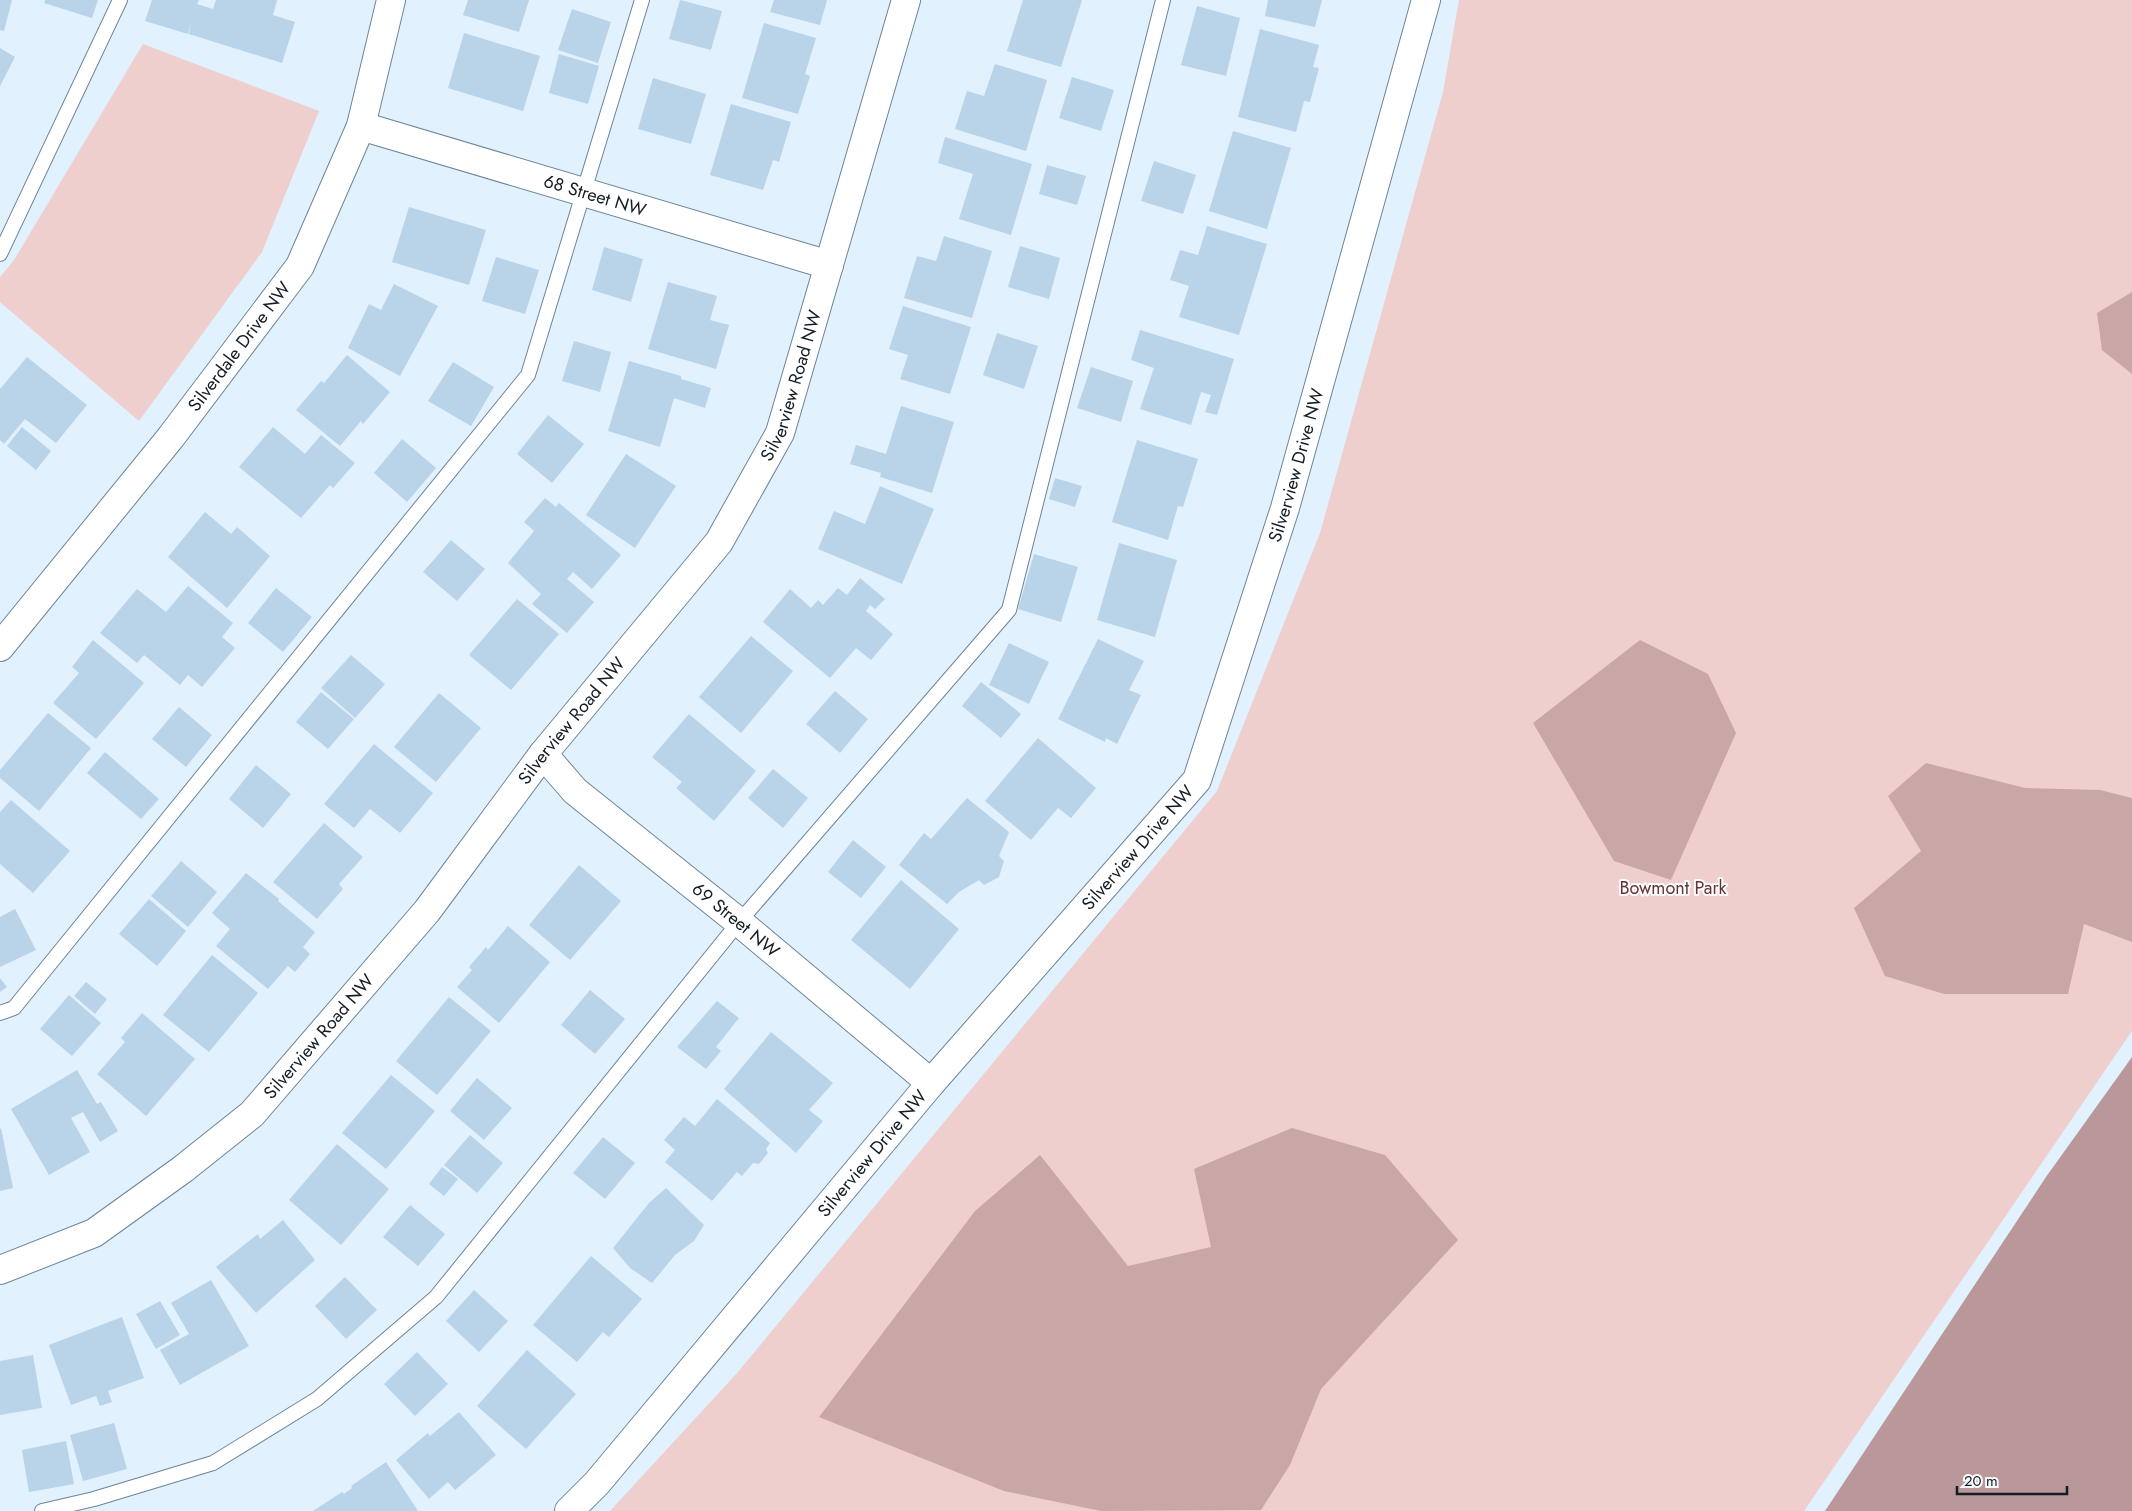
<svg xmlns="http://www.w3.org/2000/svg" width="2132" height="1511" font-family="Jost,sans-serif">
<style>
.green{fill:#efcece}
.forest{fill:#caa7a7}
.water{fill:#ba9798}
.building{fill:#b9d3e9}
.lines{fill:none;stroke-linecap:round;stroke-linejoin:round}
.service-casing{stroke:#6c8598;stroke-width:16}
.minor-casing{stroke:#6c8598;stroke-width:30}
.service{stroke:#fff;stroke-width:14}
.minor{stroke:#fff;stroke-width:28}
.labels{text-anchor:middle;stroke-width:4;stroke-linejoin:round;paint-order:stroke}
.street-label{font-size:18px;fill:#131d24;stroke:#fcfcfc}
.park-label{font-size:18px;fill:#653336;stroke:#fcfcfc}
</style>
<rect width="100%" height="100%" fill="#e1f1fe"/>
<path class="green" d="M 1459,0 L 2132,0 L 2132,1031 L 1804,1511 L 610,1511 L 738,1372 L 1217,791 L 1320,533 L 1443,92 Z
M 143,44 L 319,111 L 262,252 L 139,421 L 0,302 L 0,277 L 14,260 Z"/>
<path class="forest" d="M 2132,292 L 2132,374 L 2102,350 L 2097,313 Z
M 1640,640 L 1708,674 L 1736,733 L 1671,880 L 1614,861 L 1533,723 Z
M 1926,763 L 2025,788 L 2100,790 L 2132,798 L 2132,942 L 2084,924 L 2068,994 L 1944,994 L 1885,976 L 1854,908 L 1921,851 L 1888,796 Z
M 1292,1128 L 1385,1155 L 1458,1240 L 1321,1389 L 1290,1465 L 1261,1510 L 1101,1511 L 1004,1491 L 819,1417 L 975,1211 L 1040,1155 L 1128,1266 L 1211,1247 L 1194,1169 Z"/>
<path class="water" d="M 2132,1057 L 2132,1511 L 1825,1511 L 2046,1177 Z"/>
<path class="building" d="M 0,0 L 12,0 L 4,31 L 0,30 Z
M 45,0 L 98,0 L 92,18 L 44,3 Z
M 152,0 L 199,0 L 197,4 L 213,9 L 216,0 L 277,0 L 273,15 L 295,22 L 282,63 L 189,34 L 191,22 L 188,34 L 145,21 Z
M 468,0 L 529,0 L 519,32 L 463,15 Z
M 680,0 L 722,11 L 711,50 L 669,39 Z
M 774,0 L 827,0 L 820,25 L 770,12 Z
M 1023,0 L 1082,0 L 1061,67 L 1007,51 Z
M 1268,0 L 1322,0 L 1315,27 L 1265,16 Z
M 1197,6 L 1240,18 L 1226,76 L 1181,65 Z
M 572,9 L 611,22 L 598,63 L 558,50 Z
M 764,23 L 816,38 L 805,74 L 810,76 L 798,114 L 742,98 Z
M 1260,29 L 1319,45 L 1313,67 L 1319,68 L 1310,102 L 1304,101 L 1296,132 L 1238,117 Z
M 464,33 L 540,56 L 523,111 L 448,88 Z
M 0,48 L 15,57 L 0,86 Z
M 559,54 L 599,66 L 588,104 L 549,93 Z
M 995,64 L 1047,80 L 1026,151 L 955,129 L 967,91 L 984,96 Z
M 1072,77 L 1114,90 L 1101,131 L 1059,118 Z
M 653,78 L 706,94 L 691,144 L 638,129 Z
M 731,104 L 791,122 L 779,162 L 773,160 L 763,190 L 710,175 Z
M 1233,131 L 1291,148 L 1267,229 L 1209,211 Z
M 945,137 L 1032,164 L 1011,235 L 959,219 L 973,174 L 938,163 Z
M 1154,161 L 1196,175 L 1183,214 L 1141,201 Z
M 1047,165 L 1086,176 L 1077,205 L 1039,194 Z
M 409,207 L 486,230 L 469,285 L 392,262 Z
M 1207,226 L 1267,244 L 1239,335 L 1179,317 L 1189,286 L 1170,280 L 1180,250 L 1198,255 Z
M 944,236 L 992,251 L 972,318 L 904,298 L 917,256 L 936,261 Z
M 1020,246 L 1060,258 L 1049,299 L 1008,287 Z
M 604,247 L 643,259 L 631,302 L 592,290 Z
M 496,257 L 539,270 L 525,314 L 482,301 Z
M 668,282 L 717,296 L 710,320 L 729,325 L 716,369 L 648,349 Z
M 394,284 L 438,306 L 400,376 L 348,348 L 369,304 L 381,310 Z
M 903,306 L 971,327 L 950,394 L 900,379 L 908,355 L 889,349 Z
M 1140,330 L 1234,359 L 1217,415 L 1205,412 L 1211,395 L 1201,392 L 1191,425 L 1140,409 L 1154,368 L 1131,360 Z
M 997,333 L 1038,346 L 1024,389 L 983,375 Z
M 574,341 L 611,352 L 600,392 L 562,381 Z
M 347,355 L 390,392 L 363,424 L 361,421 L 340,446 L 296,410 L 321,381 L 324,383 Z
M 27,357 L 87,405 L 56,443 L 25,419 L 4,444 L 0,440 L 0,389 Z
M 629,361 L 681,376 L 681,379 L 711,388 L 705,408 L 674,398 L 660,447 L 608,431 Z
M 453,362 L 494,387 L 471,426 L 428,401 Z
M 1091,367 L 1133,381 L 1121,422 L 1077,408 Z
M 901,406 L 954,422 L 932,493 L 880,477 L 881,473 L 850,464 L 856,445 L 886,454 Z
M 548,415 L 584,444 L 552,483 L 517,454 Z
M 22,427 L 51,451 L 36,470 L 7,446 Z
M 273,427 L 305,454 L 321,435 L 355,463 L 333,488 L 330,485 L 301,518 L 239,467 Z
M 402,439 L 436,468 L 407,502 L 374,473 Z
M 1137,440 L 1198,459 L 1183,507 L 1178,506 L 1168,540 L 1112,522 Z
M 626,454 L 676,486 L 635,548 L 586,515 Z
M 1055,478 L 1082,486 L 1075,507 L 1049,499 Z
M 880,486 L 934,509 L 902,584 L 818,549 L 834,511 L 865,524 Z
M 545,498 L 556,507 L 559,503 L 621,555 L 592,589 L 573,572 L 567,579 L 594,602 L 567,633 L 532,604 L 541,594 L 508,563 L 534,531 L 524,522 Z
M 205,512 L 231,534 L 237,527 L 270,556 L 227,608 L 168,557 Z
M 451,540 L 485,569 L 457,601 L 423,572 Z
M 1119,543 L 1177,560 L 1155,637 L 1097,620 Z
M 1034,554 L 1078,567 L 1061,622 L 1018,609 Z
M 860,578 L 885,599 L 875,609 L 870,605 L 866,611 L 893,634 L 871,660 L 856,648 L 830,678 L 763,622 L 790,589 L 811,608 L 818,600 L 823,605 L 838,588 L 847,595 Z
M 188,586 L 233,623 L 222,637 L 235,648 L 202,687 L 188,675 L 180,685 L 144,655 L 137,663 L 100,633 L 137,589 L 166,612 Z
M 276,588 L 312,617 L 283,652 L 248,623 Z
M 517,599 L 559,634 L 511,690 L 469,655 Z
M 751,636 L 793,671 L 741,733 L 699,697 Z
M 1098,639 L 1144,661 L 1129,690 L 1141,695 L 1117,744 L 1106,738 L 1105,742 L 1058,719 Z
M 93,640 L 144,683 L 96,739 L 53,703 L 79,673 L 72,667 Z
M 1009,643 L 1049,662 L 1029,704 L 989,685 Z
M 351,655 L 385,684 L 355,718 L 321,688 Z
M 981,682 L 1021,714 L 1001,738 L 962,706 Z
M 835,691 L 868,719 L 840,753 L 806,724 Z
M 321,692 L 354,719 L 328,749 L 296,722 Z
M 439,693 L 481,728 L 436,782 L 394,747 Z
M 179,707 L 212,735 L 186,767 L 152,739 Z
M 48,713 L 91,748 L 39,811 L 0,778 L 0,770 Z
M 689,714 L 756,771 L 714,821 L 676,788 L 682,782 L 652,757 Z
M 1038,738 L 1096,788 L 1071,818 L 1058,808 L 1031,840 L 985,801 Z
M 374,744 L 433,793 L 400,833 L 370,809 L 354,828 L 324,804 Z
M 105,752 L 159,799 L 141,819 L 87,773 Z
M 256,765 L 291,794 L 263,828 L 229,799 Z
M 773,769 L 808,798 L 783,828 L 748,798 Z
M 967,798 L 1009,832 L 999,856 L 1004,861 L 999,877 L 984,885 L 979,880 L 959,892 L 947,904 L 899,865 L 924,833 L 931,839 Z
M 11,800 L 70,851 L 33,893 L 0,864 L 0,812 Z
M 324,823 L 363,857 L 339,884 L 343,889 L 317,919 L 273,882 Z
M 853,840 L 886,867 L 861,898 L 828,872 Z
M 181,861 L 217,892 L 188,927 L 151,896 Z
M 579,865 L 621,901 L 570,960 L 529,925 Z
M 246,873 L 279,899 L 278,901 L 315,932 L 303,947 L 310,954 L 295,972 L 288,966 L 268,989 L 216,946 L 230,929 L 212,913 Z
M 901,880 L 959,929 L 910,989 L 851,940 Z
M 149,899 L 186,931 L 157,966 L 119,934 Z
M 15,909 L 36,950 L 0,967 L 0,917 Z
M 508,926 L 550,962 L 499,1023 L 457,987 L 472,970 L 469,967 L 486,947 L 488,950 Z
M 212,955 L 258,993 L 209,1052 L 163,1015 Z
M 0,978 L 7,987 L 0,992 Z
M 86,982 L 107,999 L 95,1014 L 74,996 Z
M 590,990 L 625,1019 L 595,1054 L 561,1025 Z
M 69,995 L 101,1023 L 72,1056 L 40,1029 Z
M 449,997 L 491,1031 L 437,1095 L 396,1061 Z
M 717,1001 L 739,1018 L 716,1047 L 721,1051 L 706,1069 L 677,1047 Z
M 142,1013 L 195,1059 L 146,1116 L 97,1074 L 125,1042 L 121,1038 Z
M 771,1032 L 833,1083 L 809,1110 L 823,1121 L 796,1153 L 724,1089 Z
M 77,1070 L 97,1104 L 101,1102 L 118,1131 L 100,1142 L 83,1112 L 71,1118 L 90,1152 L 49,1175 L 11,1109 Z
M 391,1075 L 435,1111 L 386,1169 L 342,1133 Z
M 477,1078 L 512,1108 L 484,1140 L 450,1111 Z
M 717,1099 L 770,1143 L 766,1149 L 768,1153 L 759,1164 L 753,1163 L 742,1176 L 737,1172 L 712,1201 L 665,1162 L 675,1150 L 664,1140 L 684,1117 L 695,1126 Z
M 1,1128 L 13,1188 L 0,1191 L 0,1129 Z
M 470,1135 L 503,1163 L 477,1193 L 444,1165 Z
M 603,1137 L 635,1163 L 605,1199 L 573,1173 Z
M 337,1144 L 389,1189 L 341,1245 L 289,1200 Z
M 442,1167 L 458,1179 L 444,1196 L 429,1184 Z
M 666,1188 L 704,1225 L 694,1241 L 675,1255 L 652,1283 L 630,1268 L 613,1248 L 649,1203 Z
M 410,1205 L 445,1234 L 418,1266 L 383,1237 Z
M 283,1220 L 315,1260 L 256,1313 L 216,1267 L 258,1234 L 260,1239 Z
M 591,1256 L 642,1299 L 609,1337 L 603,1332 L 577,1362 L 533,1325 Z
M 345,1277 L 377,1310 L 346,1339 L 315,1306 Z
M 211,1280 L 249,1346 L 180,1385 L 160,1350 L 189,1334 L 171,1303 Z
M 474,1290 L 508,1321 L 479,1352 L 446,1321 Z
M 160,1301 L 180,1335 L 156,1349 L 136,1314 Z
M 122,1317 L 144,1378 L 108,1391 L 112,1402 L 100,1406 L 96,1396 L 71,1405 L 49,1345 Z
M 527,1350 L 576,1394 L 526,1449 L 477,1406 Z
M 417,1352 L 448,1384 L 415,1416 L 384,1384 Z
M 33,1355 L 42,1408 L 0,1415 L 0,1361 Z
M 459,1412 L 496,1455 L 455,1490 L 448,1482 L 429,1499 L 396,1460 L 428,1433 L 430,1436 Z
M 114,1423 L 127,1469 L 83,1481 L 70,1435 Z
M 66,1441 L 74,1484 L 29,1492 L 22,1450 Z
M 386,1462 L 418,1511 L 313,1511 L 342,1492 L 344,1494 L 352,1488 L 351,1486 Z"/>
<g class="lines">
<g class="service-casing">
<path id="service" d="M 0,254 L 120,0
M 0,1013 L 14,1008 L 528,375 L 642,0
M 42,1511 L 94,1499 L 213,1463 L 317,1399 L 436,1297 L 739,922 L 1009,610 L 1163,0"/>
</g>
<g class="minor-casing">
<g id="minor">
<path id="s1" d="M 361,126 L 829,265"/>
<path id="s2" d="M 0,647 L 171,437 L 300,266 L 361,126 L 391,0"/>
<path id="s3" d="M 543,754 L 575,791 L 739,922 L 931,1083"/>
<path id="s4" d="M 0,1270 L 94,1233 L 183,1169 L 252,1114 L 427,911 L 543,754 L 719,542 L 780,433 L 906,0"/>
<path id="s5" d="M 569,1511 L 597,1483 L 931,1083 L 1197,780 L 1285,508 L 1426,0"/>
</g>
</g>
<use href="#service" class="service"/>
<use href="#minor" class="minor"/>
</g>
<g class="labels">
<g class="street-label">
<text dy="6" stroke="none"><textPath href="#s1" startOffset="244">68 Street NW</textPath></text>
<text dy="6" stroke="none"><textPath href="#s2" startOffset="384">Silverdale Drive NW</textPath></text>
<text dy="6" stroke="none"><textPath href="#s4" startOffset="1211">Silverview Road NW</textPath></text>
<text dy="6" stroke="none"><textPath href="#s5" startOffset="1294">Silverview Drive NW</textPath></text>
<text dy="6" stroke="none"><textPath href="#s4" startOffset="806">Silverview Road NW</textPath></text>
<text dy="6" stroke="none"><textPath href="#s5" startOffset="874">Silverview Drive NW</textPath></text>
<text dy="6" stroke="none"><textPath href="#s3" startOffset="255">69 Street NW</textPath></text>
<text dy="6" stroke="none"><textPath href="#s4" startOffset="401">Silverview Road NW</textPath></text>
<text dy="6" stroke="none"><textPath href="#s5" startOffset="469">Silverview Drive NW</textPath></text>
</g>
<g class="park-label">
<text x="1673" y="894">Bowmont Park</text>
</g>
</g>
<path d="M1957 1486v8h110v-8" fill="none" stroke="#131d24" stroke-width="2.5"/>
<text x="1964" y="1486" font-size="15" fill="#131d24" stroke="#fcfcfc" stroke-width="4" paint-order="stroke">20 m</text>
</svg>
